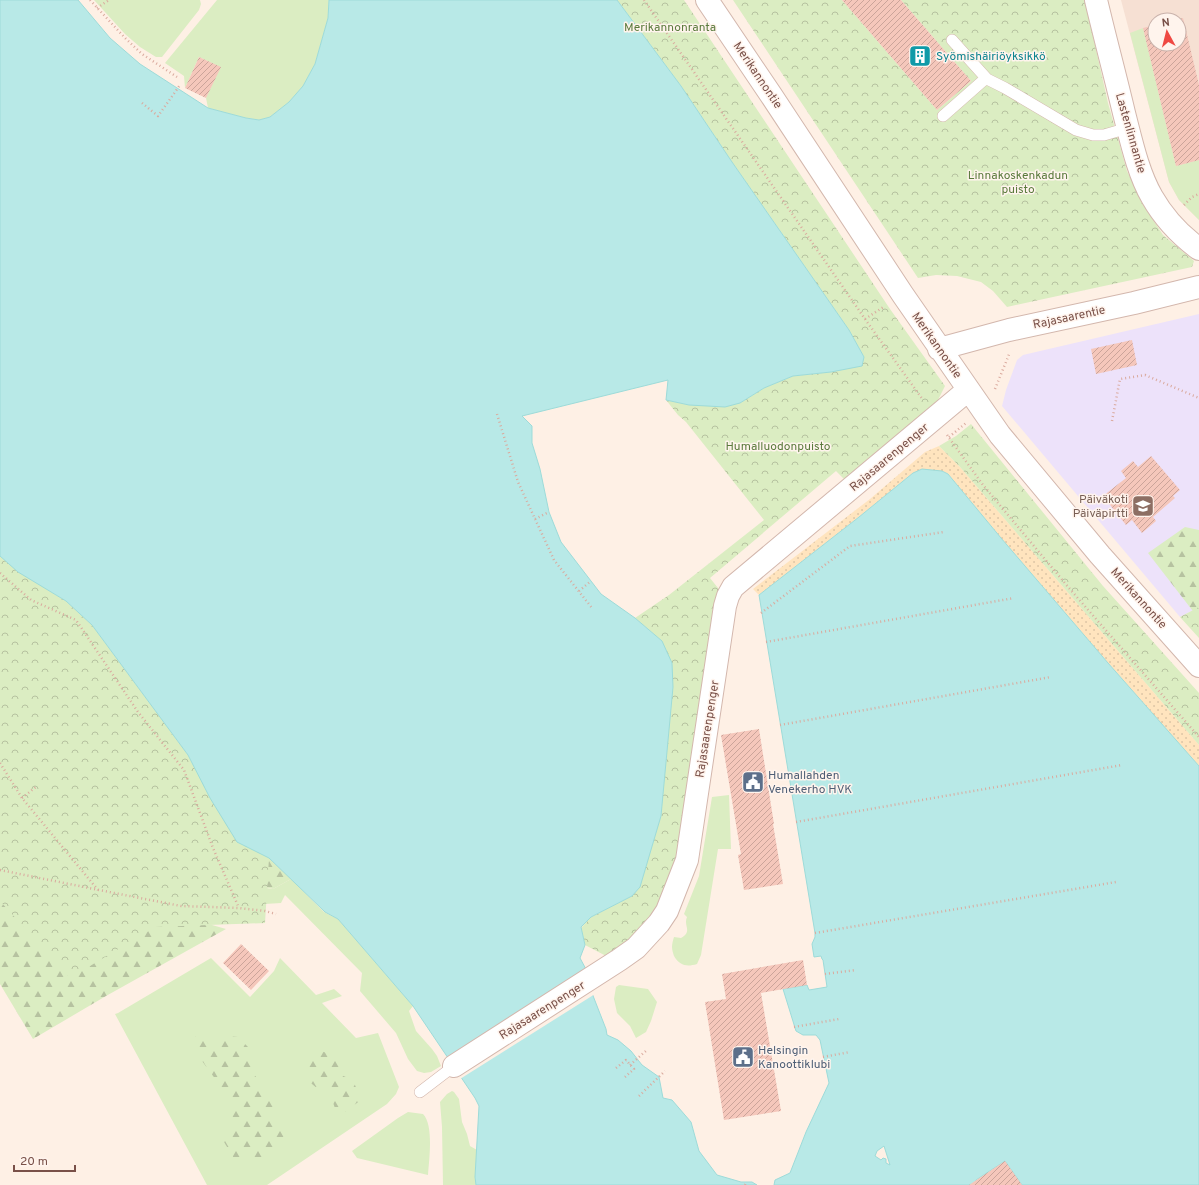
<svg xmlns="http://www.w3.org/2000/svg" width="1199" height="1185" font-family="Overpass,sans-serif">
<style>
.residential{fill:#f6e0d3;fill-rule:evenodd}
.education{fill:#ede2fa}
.grass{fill:#dbedc2}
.forest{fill:url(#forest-firs)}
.sand{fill:url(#sand-dots)}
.park{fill:url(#park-crowns)}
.water{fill:#b8e9e7;stroke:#9ddbd9;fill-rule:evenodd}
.pier{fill:#fef0e5}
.building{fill:url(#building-hatch)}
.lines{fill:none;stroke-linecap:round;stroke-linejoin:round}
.lane-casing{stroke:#d3b7ad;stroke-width:12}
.street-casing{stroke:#d3b7ad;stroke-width:24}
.path{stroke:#daaa9e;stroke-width:2.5;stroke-dasharray:1 3;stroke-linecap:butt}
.lane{stroke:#fff;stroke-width:11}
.street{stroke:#fff;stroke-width:22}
.labels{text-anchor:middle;stroke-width:3;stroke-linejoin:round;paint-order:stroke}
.park-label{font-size:12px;fill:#5a7a3c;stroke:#fff4ed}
.culture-label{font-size:12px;fill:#0d838f;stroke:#fff4ed;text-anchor:start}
.street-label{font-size:12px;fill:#795048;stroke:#fff4ed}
.education-label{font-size:12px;fill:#785e54;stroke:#fff4ed;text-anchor:end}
.service-label{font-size:12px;fill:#4e5e75;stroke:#fff4ed;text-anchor:start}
</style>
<defs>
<pattern id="forest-firs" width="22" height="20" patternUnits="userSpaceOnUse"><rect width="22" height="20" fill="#dbedc2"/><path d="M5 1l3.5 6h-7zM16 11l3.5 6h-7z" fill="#b6c2a0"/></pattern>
<pattern id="sand-dots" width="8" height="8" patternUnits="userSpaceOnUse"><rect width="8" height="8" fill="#ffe4be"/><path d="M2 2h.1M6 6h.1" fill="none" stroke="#dec5a5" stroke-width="1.8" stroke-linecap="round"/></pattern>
<pattern id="park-crowns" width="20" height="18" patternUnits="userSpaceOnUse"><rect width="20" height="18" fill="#dbedc2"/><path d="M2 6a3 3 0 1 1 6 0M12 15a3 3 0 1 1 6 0" fill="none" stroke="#b6c2a0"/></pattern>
<pattern id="building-hatch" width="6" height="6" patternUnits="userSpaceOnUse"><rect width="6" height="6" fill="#f5c7bb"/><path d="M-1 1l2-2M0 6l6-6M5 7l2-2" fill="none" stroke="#cba49a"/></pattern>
</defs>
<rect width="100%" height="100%" fill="#fef0e5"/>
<path class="residential" d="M 1121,0 L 1199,0 L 1199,220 L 1179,200 L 1169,182 ZM 1155,20 L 1179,20 L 1179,44 L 1155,44 Z"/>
<path class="education" d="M 1199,314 L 1199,607 L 1180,617 L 1002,406 L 1006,390 L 1017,360 L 1023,355 Z"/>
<path class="grass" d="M 94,0 L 200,0 L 201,4 L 199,10 L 162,57 L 156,57 L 140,47 L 125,34 Z
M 217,0 L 329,0 L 328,18 L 315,64 L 303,86 L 289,102 L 270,117 L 259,120 L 246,118 L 208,108 L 206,98 L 220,67 L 199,57 L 185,88 L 184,76 L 165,63 Z
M 1143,28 L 1176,166 L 1199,160 L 1199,220 L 1179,200 L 1169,182 L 1130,33 Z
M 729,795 L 731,849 L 718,849 L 701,955 L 697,964 C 687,967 680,966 674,956 C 673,953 672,950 672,947 C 672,944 673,940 674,937 L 681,938 C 693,931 683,926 687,917 L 684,914 L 699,876 L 712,797 Z
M 291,879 L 324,912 L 338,919 L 413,1006 L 409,1011 L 416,1031 L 432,1049 L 437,1056 L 441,1066 L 431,1072 L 424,1073 L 417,1071 L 408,1059 L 396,1033 L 360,991 L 362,973 L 285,895 L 281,903 L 265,904 L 266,888 L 273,889 Z
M 211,958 L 250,997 L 274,971 L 280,958 L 316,995 L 334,989 L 342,996 L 322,1003 L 356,1038 L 378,1033 L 399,1087 L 396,1094 L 387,1104 L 267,1185 L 207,1185 L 115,1014 L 118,1013 Z
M 619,985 L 648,989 L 657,1002 L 651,1021 L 646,1032 L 636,1038 L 630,1026 L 617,1013 L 614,999 L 616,987 Z
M 452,1091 L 454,1092 L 459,1099 L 462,1122 L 467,1134 L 470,1146 L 477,1150 L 475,1177 L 476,1185 L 443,1185 L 442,1127 L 440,1102 L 447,1094 Z
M 408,1112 L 423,1114 C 434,1125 429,1160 428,1175 L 357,1158 L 352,1151 L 398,1118 Z"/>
<path class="forest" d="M 1185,527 L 1199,530 L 1199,619 L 1148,553 Z
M 0,529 L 269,858 L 291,879 L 273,889 L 205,872 L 163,911 L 226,929 L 106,996 L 33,1039 L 0,984 Z
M 198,1031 L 221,1046 L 224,1036 L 238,1037 L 254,1053 L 251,1071 L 282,1107 L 273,1119 L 284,1136 L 270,1161 L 251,1157 L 235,1160 L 221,1137 L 234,1128 L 230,1099 L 191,1046 Z
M 318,1050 L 339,1057 L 341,1075 L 353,1080 L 361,1100 L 338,1117 L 329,1091 L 318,1089 L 306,1079 L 307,1062 Z"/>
<path class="sand" d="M 939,446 L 960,467 L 1199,745 L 1199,766 L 1108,663 L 1001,538 L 948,474 L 942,471 L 913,473 L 859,517 L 759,595 L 753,589 L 870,499 L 925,452 Z"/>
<path class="park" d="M 617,0 L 684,0 L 890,309 L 945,386 L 935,406 L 846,481 L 836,471 L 710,578 L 722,593 L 678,861 L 669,887 L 652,917 L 610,958 L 585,945 L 581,928 L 591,917 L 632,896 L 662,641 L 635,618 L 669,595 L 764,520 L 686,422 L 678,415 L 666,400 L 689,405 L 740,403 L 764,388 L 793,376 L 831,372 L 864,357 L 849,330 L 732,162 L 681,86 Z
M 733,0 L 842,0 L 937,110 L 971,81 L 901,0 L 1085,0 L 1108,103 L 1127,171 L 1144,206 L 1163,235 L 1194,261 L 1192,267 L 1007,307 L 993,291 L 981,282 L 957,276 L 936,275 L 918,278 Z
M 971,424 L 1103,586 L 1199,693 L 1199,745 L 960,467 L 939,446 L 956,436 Z
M 0,556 L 18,572 L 66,601 L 92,625 L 188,755 L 210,798 L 237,842 L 269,858 L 265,923 L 155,927 L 70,978 L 0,901 Z
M 1199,607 L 1199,638 L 1180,617 Z"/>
<path class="water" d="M 0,0 L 78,0 L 110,38 L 140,64 L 208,108 L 246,118 L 259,120 L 270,117 L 289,102 L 303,86 L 315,64 L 328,18 L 329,0 L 617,0 L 681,86 L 732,162 L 849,330 L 864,357 L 862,366 L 831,372 L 793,376 L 764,388 L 740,403 L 725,407 L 689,405 L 666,400 L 668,380 L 522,416 L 532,426 L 532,443 L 540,469 L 549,512 L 561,542 L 601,594 L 635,618 L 662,641 L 672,663 L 673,687 L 661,816 L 640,887 L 632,896 L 591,917 L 581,927 L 585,945 L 580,958 L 588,973 L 590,988 L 606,1029 L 607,1035 L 618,1040 L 631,1051 L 642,1065 L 659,1077 L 663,1098 L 672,1100 L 691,1122 L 699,1151 L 717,1175 L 741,1182 L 752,1182 L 757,1185 L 476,1185 L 475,1177 L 479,1106 L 475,1098 L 413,1006 L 338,919 L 325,912 L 269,858 L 237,842 L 210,798 L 188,755 L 92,625 L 66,601 L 18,572 L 0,556 Z
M 922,469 L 942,471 L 948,474 L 1001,538 L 1108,663 L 1199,766 L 1199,1185 L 1022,1185 L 1005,1161 L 976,1180 L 975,1185 L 774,1185 L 775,1180 L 790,1173 L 806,1132 L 829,1083 L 820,1040 L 816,1035 L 803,1035 L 796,1031 L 783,989 L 807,985 L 809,990 L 827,987 L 823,960 L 822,959 L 821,956 L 814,957 L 812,944 L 815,937 L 815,933 L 759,595 L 859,517 L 913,473 ZM 884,1146 L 890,1165 L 886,1163 L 886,1159 L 883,1158 L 881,1160 L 875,1156 L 877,1151 Z"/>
<path class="pier" d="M 592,987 L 595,994 L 460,1079 L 452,1067 Z"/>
<path class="building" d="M 842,0 L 901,0 L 971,81 L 937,110 Z
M 1183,18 L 1199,85 L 1199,160 L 1176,166 L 1143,28 L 1155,25 L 1155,44 L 1179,44 L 1179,20 L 1176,20 Z
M 199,57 L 221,67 L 206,98 L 185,88 Z
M 1132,340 L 1137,365 L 1096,374 L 1091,349 Z
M 1151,456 L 1180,490 L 1173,496 L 1175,498 L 1153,517 L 1156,521 L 1142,533 L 1132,520 L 1126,525 L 1103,496 L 1126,478 L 1121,471 L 1133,461 L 1138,467 Z
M 759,729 L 774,824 L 773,824 L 783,884 L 744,890 L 738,855 L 741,854 L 721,735 Z
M 241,944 L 269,971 L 251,990 L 223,963 Z
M 803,960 L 807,985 L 761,993 L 781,1111 L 724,1120 L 705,1002 L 726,999 L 722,974 Z
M 1005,1161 L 1022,1185 L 969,1185 Z"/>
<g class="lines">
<g class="lane-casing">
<path id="lane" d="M 952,40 L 987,79 L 1005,88 L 1076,130 L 1093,135 L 1104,135 L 1128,128
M 943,116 L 985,79 L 987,79
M 420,1092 L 454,1066"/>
</g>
<g class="street-casing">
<path id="street" d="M 707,0 L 771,95 L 903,295 L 1000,435 L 1100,555 L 1199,666
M 1096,0 C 1105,38 1115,75 1124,113 C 1131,140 1138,173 1152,197 C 1164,218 1180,235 1199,249
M 939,349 L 1009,330 L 1134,303 L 1199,287
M 454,1066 L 619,960 L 636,948 L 659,923 L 667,911 L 687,860 L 725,606 L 728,596 L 733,587 L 968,390"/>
</g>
<path class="path" d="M 90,0 L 126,39 L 142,54 L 177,77
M 644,0 L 865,319 L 923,400
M 97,8 L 109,0
M 142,103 L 158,116 L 180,85
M 1184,205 L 1192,197 L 1199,194
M 865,319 L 885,306
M 995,389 L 1010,352
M 497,414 L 518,482 L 554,560 L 592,608
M 1112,421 L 1120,379 L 1145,375 L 1199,398
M 947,435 L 983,485 L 1069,588 L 1199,737
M 949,437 L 966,423
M 535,519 L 549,512
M 0,573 L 31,600 L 76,620 L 138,712 L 184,770 L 213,848 L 239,908
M 579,591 L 591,581
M 761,613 L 850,546 L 944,532
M 766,642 L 1014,598
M 780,725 L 1051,677
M 0,763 L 22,798 L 98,890
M 22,798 L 37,786
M 796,822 L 1122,765
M 0,870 L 99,890 L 181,906 L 239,908 L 265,911 L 276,914
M 815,933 L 1116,882
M 825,974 L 856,970
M 794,1027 L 839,1019
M 823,1057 L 850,1052
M 630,1065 L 647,1050
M 616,1068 L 626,1060 L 634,1069 L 625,1077
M 639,1096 L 665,1071
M 745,1185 L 747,1182"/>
<use href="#lane" class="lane"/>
<use href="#street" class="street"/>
</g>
<defs>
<g id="building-square" transform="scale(1.15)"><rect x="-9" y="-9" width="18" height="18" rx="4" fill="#0f9aa8" stroke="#fff4ed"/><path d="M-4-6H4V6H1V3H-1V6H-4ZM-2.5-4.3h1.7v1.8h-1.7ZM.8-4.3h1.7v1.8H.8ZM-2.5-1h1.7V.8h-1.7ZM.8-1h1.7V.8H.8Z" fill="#fff"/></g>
<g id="school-square" transform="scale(1.15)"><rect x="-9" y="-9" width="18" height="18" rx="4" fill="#8d6e63" stroke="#fff4ed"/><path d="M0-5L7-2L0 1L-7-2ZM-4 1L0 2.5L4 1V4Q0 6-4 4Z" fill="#fff"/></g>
<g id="civic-square" transform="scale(1.15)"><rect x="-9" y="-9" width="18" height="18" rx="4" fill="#5c6f8a" stroke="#fff4ed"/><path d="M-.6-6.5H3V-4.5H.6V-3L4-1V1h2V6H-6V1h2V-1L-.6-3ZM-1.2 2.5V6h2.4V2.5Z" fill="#fff"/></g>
</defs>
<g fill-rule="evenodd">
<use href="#building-square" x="920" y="56"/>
<use href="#school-square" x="1143" y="506"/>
<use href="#civic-square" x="753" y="782"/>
<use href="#civic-square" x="743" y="1057"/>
</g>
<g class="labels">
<g class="park-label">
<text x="670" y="31">Merikannonranta</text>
<text x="1018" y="179">Linnakoskenkadun<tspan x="1018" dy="14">puisto</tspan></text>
<text x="778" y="450">Humalluodonpuisto</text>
</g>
<g class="culture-label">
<text x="936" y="60">Syömishäiriöyksikkö</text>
</g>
<g class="street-label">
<text transform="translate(758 75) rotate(56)" y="4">Merikannontie</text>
<text transform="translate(1131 133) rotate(74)" y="4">Lastenlinnantie</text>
<text transform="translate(1069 317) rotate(-12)" y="4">Rajasaarentie</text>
<text transform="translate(937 345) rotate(55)" y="4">Merikannontie</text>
<text transform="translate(889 457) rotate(-40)" y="4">Rajasaarenpenger</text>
<text transform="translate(1139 598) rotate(48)" y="4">Merikannontie</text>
<text transform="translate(707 729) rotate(-81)" y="4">Rajasaarenpenger</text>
<text transform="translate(542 1010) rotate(-32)" y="4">Rajasaarenpenger</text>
</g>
<g class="education-label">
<text x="1128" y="503">Päiväkoti<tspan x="1128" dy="14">Päiväpirtti</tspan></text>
</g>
<g class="service-label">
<text x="768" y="779">Humallahden<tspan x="768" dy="14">Venekerho HVK</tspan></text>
<text x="758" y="1054">Helsingin<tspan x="758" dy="14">Kanoottiklubi</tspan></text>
</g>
</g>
<g transform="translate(1167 32) rotate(353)"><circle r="19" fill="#fff4ed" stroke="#c9b2ab"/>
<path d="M0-3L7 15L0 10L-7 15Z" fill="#ef4943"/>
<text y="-6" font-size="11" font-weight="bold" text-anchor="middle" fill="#795048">N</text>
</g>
<path d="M14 1165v6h61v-6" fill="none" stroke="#795048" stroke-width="2"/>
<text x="20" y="1165" font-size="12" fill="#795048" stroke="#fff4ed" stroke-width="3" paint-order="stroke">20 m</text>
</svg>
